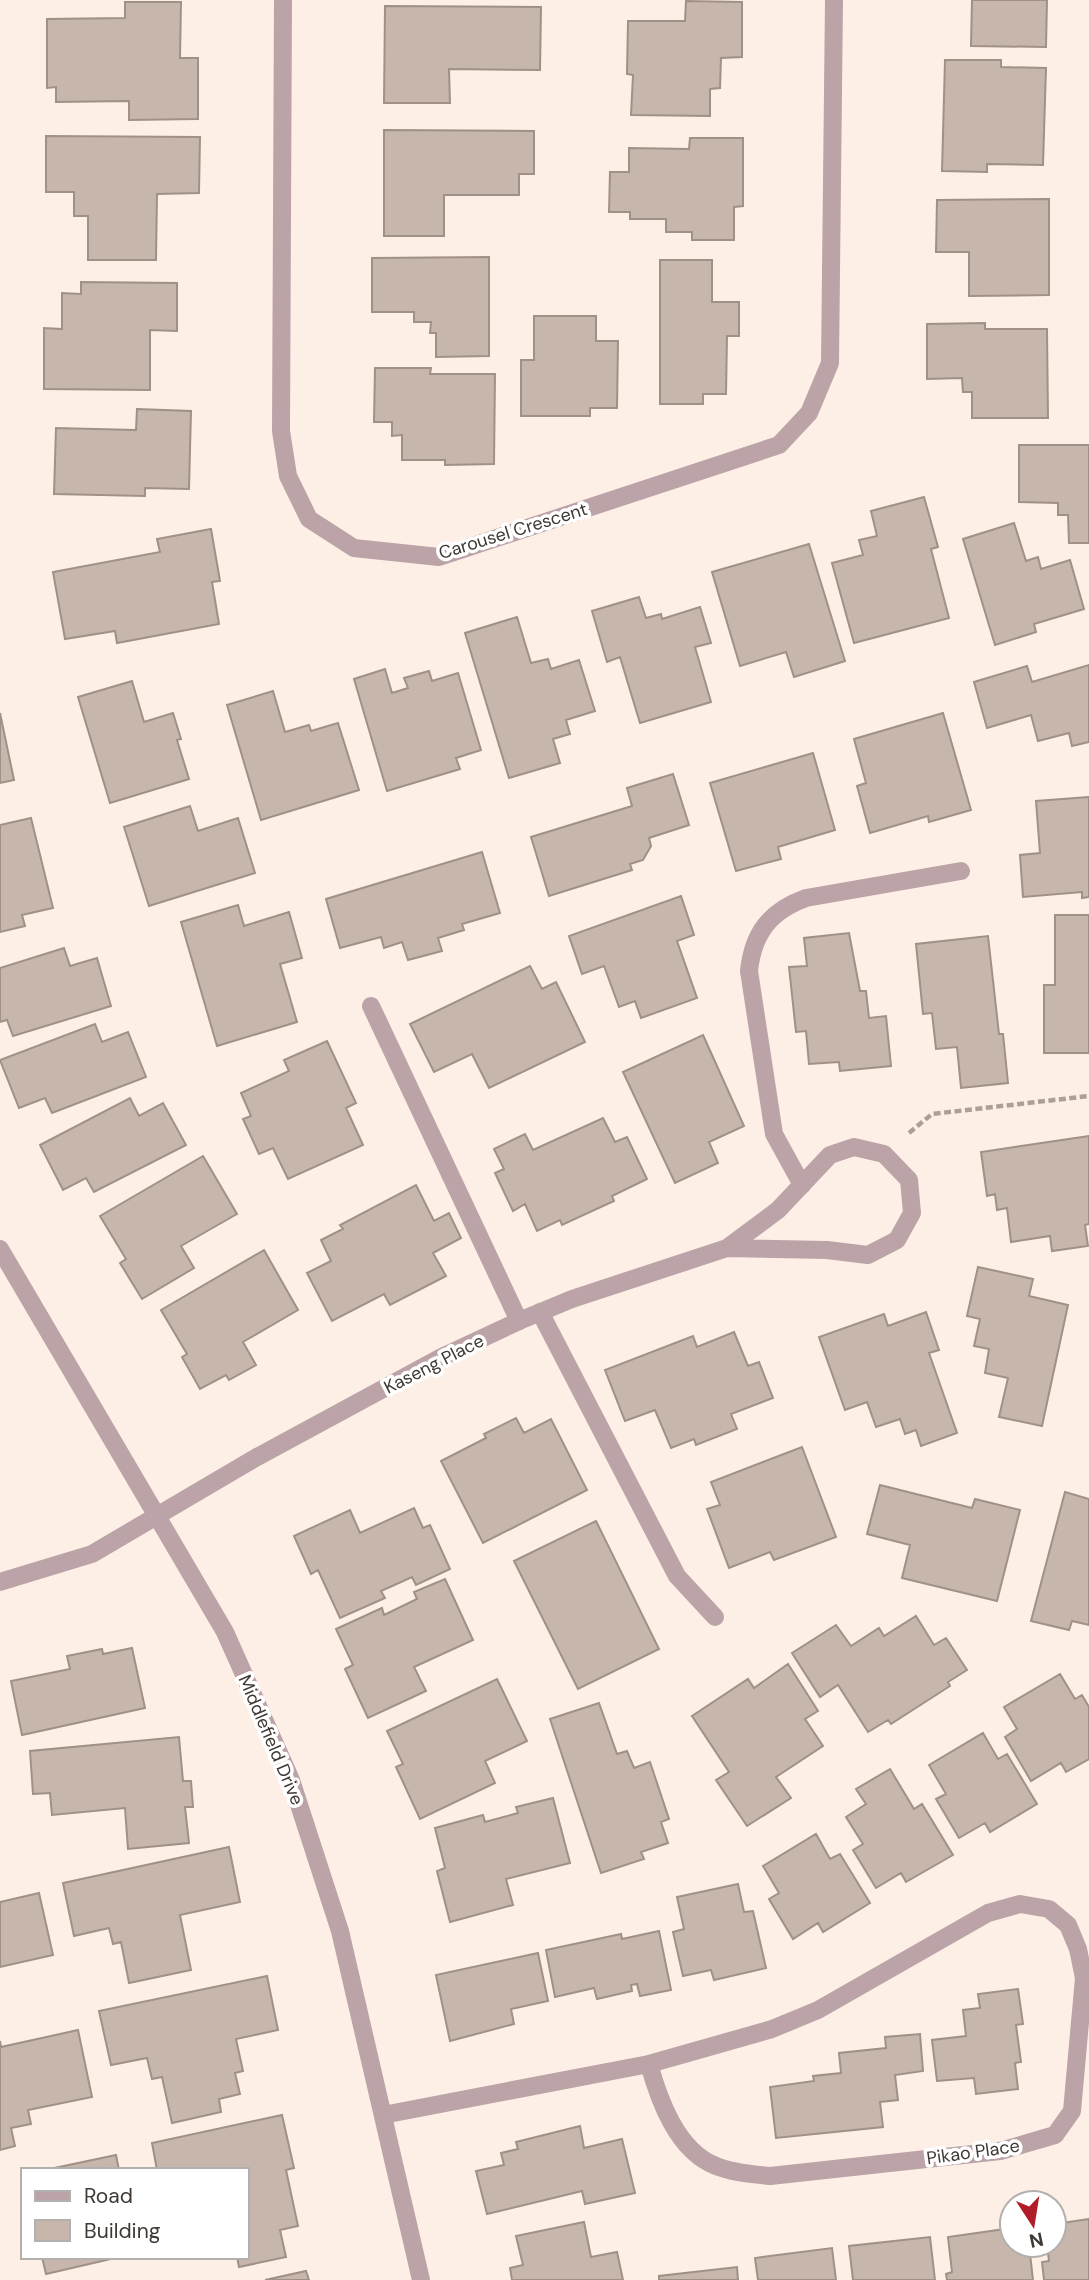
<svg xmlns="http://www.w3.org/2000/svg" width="1089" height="2280" font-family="'DM Sans',sans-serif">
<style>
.building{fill:#c7b6ab;stroke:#a09086;stroke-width:2}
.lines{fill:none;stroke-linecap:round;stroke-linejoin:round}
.path{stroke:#ab9f98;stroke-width:4.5;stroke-dasharray:7 3.5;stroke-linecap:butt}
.service{stroke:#bba3a7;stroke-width:18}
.minor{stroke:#bba3a7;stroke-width:18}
.tertiary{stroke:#bba3a7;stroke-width:18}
.labels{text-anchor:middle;stroke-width:7;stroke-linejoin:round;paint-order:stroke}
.street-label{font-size:18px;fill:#3f3833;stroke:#fff}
</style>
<rect width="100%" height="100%" fill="#feefe6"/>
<path class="building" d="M 972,0 L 1047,0 L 1046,47 L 971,46 Z
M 686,1 L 742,2 L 742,57 L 721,58 L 720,88 L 710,89 L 710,116 L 631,115 L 633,75 L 627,74 L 628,21 L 685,21 Z
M 125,2 L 181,2 L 180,58 L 198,58 L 198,119 L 129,120 L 129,101 L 56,102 L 56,87 L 47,88 L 47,19 L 125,18 Z
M 385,6 L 541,7 L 540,70 L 449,69 L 450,103 L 384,103 Z
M 945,60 L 1001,60 L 1001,67 L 1046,68 L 1043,165 L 987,164 L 987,172 L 942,171 Z
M 384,130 L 534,131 L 534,174 L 519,174 L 519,195 L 444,195 L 444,236 L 384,236 Z
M 46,136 L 200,137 L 199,193 L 157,194 L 156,260 L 88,260 L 88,216 L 74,216 L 74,192 L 46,192 Z
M 690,138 L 743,138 L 743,206 L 734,207 L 734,240 L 692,240 L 692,232 L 666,232 L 666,219 L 630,219 L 630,212 L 609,212 L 610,172 L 629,172 L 629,148 L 689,149 Z
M 1049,199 L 1049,295 L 969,296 L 969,252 L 936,252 L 937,200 Z
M 489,257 L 489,356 L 436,357 L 436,333 L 430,333 L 431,322 L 414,322 L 414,312 L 372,312 L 372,258 Z
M 660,260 L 712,260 L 712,302 L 739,302 L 739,336 L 727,336 L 726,394 L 703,394 L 703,404 L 660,404 Z
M 81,282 L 177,283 L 177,331 L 150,330 L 150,390 L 44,389 L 44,328 L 62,329 L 62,293 L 81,294 Z
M 534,316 L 596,316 L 596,341 L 618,341 L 617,408 L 590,408 L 590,416 L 521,416 L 521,360 L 534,360 Z
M 985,323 L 985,329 L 1047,329 L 1048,418 L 972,418 L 972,392 L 963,392 L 962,378 L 927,379 L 927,324 Z
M 375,368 L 431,368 L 430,374 L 495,374 L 494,464 L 445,465 L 445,460 L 402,460 L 402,435 L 392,436 L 392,422 L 374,422 Z
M 137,409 L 191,411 L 189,489 L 145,488 L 145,496 L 54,494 L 56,428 L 136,430 Z
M 1019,445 L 1089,445 L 1089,543 L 1069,543 L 1068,515 L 1058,515 L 1058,503 L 1019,502 Z
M 924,497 L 938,547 L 931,549 L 949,618 L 854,643 L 832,563 L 863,555 L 859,540 L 877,536 L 871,511 Z
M 1014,523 L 1026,561 L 1038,557 L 1041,569 L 1070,560 L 1084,609 L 1034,624 L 1036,632 L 995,645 L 963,539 Z
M 211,529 L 220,581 L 212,582 L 219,624 L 117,643 L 115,631 L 65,639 L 53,572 L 160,552 L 157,539 Z
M 809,544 L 845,661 L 794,677 L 786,652 L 740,666 L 712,572 Z
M 639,597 L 646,618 L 661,614 L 662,619 L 700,607 L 711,643 L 695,647 L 711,702 L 640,723 L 620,657 L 607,662 L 592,611 Z
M 517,617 L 531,663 L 548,659 L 551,669 L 579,660 L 595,711 L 566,720 L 570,734 L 553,739 L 560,763 L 509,778 L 465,633 Z
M 1089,665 L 1089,742 L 1072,746 L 1069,733 L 1038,741 L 1031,715 L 987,728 L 974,682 L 1027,666 L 1032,682 Z
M 385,669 L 392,693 L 408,688 L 404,678 L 429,671 L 432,681 L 458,673 L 481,750 L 456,758 L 460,769 L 387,791 L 354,679 Z
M 132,681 L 144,722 L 173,713 L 181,739 L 177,740 L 189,779 L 110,803 L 78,697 Z
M 273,691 L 285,732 L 309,725 L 311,731 L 338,723 L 359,790 L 261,820 L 227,705 Z
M 0,713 L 14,780 L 0,783 Z
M 943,713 L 971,810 L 929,822 L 928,816 L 870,833 L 857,786 L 866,783 L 854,739 Z
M 813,753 L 835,830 L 778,847 L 781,859 L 736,871 L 710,783 Z
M 673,774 L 689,825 L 649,838 L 651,846 L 643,860 L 630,864 L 632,870 L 549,896 L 531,837 L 632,806 L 627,788 Z
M 1089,797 L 1089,897 L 1082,898 L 1082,892 L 1023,897 L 1020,855 L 1040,853 L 1036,801 Z
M 190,806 L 198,831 L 238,818 L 255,873 L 149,906 L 124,827 Z
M 31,818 L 53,908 L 22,915 L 25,926 L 0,932 L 0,825 Z
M 482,852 L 500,913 L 462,924 L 464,930 L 438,938 L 442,951 L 408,960 L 402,942 L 384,948 L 381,937 L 340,948 L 326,899 Z
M 681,896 L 694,935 L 677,941 L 697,998 L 641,1018 L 635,1001 L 619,1007 L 604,966 L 582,974 L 569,936 Z
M 238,905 L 244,926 L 289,912 L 302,958 L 280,964 L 297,1022 L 217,1046 L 181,922 Z
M 1055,915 L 1089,915 L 1089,1053 L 1044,1053 L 1044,985 L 1055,985 Z
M 849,933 L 860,991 L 866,991 L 869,1018 L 886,1016 L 891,1066 L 840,1071 L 839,1062 L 809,1064 L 806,1031 L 796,1032 L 789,967 L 807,966 L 804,938 Z
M 988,936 L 999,1034 L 1003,1034 L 1008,1083 L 961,1088 L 957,1047 L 936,1049 L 932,1013 L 923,1014 L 916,944 Z
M 64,948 L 70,966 L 97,958 L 111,1006 L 13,1036 L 7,1020 L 0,1022 L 0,968 Z
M 530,966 L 542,989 L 556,982 L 585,1042 L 489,1088 L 472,1054 L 434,1072 L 410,1024 Z
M 95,1024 L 102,1042 L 128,1032 L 146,1077 L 52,1113 L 45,1098 L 19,1108 L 0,1060 Z
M 703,1035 L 744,1126 L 709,1142 L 718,1163 L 675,1183 L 623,1072 Z
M 327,1041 L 356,1103 L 346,1108 L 363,1145 L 288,1179 L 273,1148 L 259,1154 L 243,1119 L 251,1116 L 241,1093 L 289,1071 L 284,1060 Z
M 130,1098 L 139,1116 L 163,1103 L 186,1145 L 94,1192 L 86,1178 L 63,1190 L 40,1145 Z
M 603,1118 L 615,1142 L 627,1137 L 647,1179 L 612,1196 L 614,1201 L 562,1225 L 560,1220 L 537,1231 L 525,1204 L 513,1211 L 495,1173 L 504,1169 L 494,1149 L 525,1134 L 533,1150 Z
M 1089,1136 L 1089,1224 L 1085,1225 L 1088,1246 L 1052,1251 L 1050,1236 L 1011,1242 L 1007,1208 L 997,1210 L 995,1194 L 987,1196 L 981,1152 Z
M 203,1156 L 237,1214 L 181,1246 L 194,1268 L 142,1299 L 120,1263 L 126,1259 L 100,1216 Z
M 416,1185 L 434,1221 L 449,1213 L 461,1238 L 433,1253 L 446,1276 L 390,1305 L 384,1294 L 332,1321 L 307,1273 L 331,1261 L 321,1240 L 343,1229 L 340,1225 Z
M 264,1250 L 298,1310 L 243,1342 L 256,1365 L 229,1380 L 226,1375 L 200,1389 L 182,1357 L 187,1354 L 161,1310 Z
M 978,1267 L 1033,1279 L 1029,1296 L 1068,1305 L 1042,1426 L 999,1417 L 1008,1378 L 985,1373 L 989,1349 L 974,1346 L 980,1319 L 967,1316 Z
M 926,1312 L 939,1350 L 929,1353 L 957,1433 L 921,1446 L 916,1430 L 905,1434 L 900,1419 L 876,1427 L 867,1402 L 845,1410 L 819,1337 L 884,1314 L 888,1326 Z
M 734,1332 L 748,1366 L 759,1362 L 773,1398 L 731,1414 L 737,1429 L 696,1445 L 694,1439 L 671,1448 L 655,1410 L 625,1421 L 605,1370 L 693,1336 L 697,1347 Z
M 516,1418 L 524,1433 L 551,1419 L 587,1490 L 483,1543 L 441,1461 L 486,1438 L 484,1434 Z
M 802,1447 L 836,1537 L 774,1560 L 770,1552 L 729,1568 L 707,1509 L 720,1505 L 711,1482 Z
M 880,1485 L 972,1508 L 975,1499 L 1020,1510 L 997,1601 L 902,1578 L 910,1545 L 867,1534 Z
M 1065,1492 L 1089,1499 L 1089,1625 L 1072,1621 L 1069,1630 L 1031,1621 Z
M 414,1508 L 423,1528 L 430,1525 L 450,1569 L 416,1585 L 412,1577 L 381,1591 L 385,1598 L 340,1618 L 318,1570 L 311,1574 L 294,1536 L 350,1510 L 360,1533 Z
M 596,1521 L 659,1649 L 578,1689 L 514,1561 Z
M 445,1579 L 473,1640 L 414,1667 L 426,1691 L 368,1718 L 345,1669 L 353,1665 L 336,1629 L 382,1608 L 384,1615 L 417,1599 L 414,1592 Z
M 916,1616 L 934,1645 L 946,1638 L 967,1670 L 948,1682 L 950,1686 L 891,1724 L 888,1720 L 868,1732 L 838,1685 L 820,1697 L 792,1653 L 836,1625 L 851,1646 L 879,1628 L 884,1636 Z
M 132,1648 L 145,1708 L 22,1735 L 11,1681 L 70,1669 L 67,1656 L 102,1649 L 103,1654 Z
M 788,1664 L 818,1711 L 805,1719 L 823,1746 L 776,1777 L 791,1798 L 747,1826 L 716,1780 L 729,1772 L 692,1716 L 748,1679 L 754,1688 Z
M 1060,1674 L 1075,1699 L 1082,1695 L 1089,1707 L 1089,1759 L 1066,1772 L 1061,1763 L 1031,1781 L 1005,1737 L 1017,1729 L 1004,1707 Z
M 497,1679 L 527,1741 L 485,1761 L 495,1783 L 420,1819 L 396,1767 L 403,1764 L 387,1731 Z
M 599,1703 L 617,1754 L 627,1751 L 634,1768 L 650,1762 L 669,1819 L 661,1822 L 668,1843 L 641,1852 L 644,1859 L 601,1873 L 550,1719 Z
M 983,1733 L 998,1759 L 1007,1754 L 1037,1804 L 990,1832 L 985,1823 L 959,1838 L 936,1799 L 946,1794 L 929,1765 Z
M 179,1737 L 183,1781 L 191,1781 L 193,1807 L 185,1807 L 189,1843 L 128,1849 L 125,1808 L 52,1815 L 50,1793 L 33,1794 L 30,1751 Z
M 890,1769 L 914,1809 L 922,1804 L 953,1855 L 906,1882 L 901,1873 L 876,1888 L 853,1850 L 863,1844 L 846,1817 L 866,1804 L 856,1789 Z
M 553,1798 L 570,1863 L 506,1879 L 513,1905 L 450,1922 L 437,1871 L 445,1868 L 435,1828 L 483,1815 L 485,1822 L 518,1813 L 516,1807 Z
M 816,1834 L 830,1859 L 840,1854 L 870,1903 L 823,1932 L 818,1923 L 793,1939 L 769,1899 L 779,1893 L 763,1866 Z
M 229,1847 L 240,1902 L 180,1915 L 191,1970 L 129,1983 L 121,1942 L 113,1944 L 109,1928 L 74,1936 L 63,1883 Z
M 738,1884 L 744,1912 L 753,1911 L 766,1968 L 714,1980 L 711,1970 L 683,1976 L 673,1932 L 684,1929 L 677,1897 Z
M 39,1893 L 53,1955 L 0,1967 L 0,1902 Z
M 659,1931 L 671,1990 L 640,1996 L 637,1984 L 631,1985 L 632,1991 L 597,1999 L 594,1988 L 555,1997 L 546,1950 L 621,1934 L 622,1939 Z
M 538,1953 L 548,2001 L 511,2009 L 514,2024 L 450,2041 L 436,1975 Z
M 267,1976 L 278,2030 L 236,2039 L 243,2071 L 235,2073 L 240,2094 L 219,2099 L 221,2112 L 172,2123 L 162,2077 L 152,2079 L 147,2058 L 111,2065 L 99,2011 Z
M 1018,1989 L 1023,2024 L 1016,2025 L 1021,2062 L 1015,2063 L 1018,2089 L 976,2094 L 974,2078 L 937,2081 L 932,2040 L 966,2036 L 963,2010 L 980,2008 L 978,1994 Z
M 78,2030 L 92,2097 L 28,2110 L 31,2124 L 11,2128 L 15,2146 L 0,2150 L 0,2041 L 1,2047 Z
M 920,2034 L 923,2071 L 895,2075 L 898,2100 L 880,2102 L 883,2127 L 776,2138 L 770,2087 L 814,2081 L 813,2076 L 841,2073 L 839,2053 L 886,2048 L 885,2037 Z
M 282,2115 L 294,2168 L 286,2170 L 298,2226 L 280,2230 L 286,2257 L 239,2267 L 237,2257 L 247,2257 L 247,2170 L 157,2170 L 152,2143 Z
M 580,2126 L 584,2148 L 622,2139 L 635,2193 L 585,2204 L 582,2191 L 487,2214 L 476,2171 L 504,2165 L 501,2153 L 518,2149 L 516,2142 Z
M 116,2155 L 119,2170 L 45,2170 Z
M 1089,2219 L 1089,2280 L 1044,2280 L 1042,2262 L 1049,2261 L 1047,2245 L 1054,2245 L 1054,2224 Z
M 584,2222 L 591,2257 L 617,2252 L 623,2280 L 512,2280 L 510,2268 L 523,2265 L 516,2236 Z
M 1012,2228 L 1012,2245 L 1029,2245 L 1033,2280 L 947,2280 L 946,2274 L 952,2272 L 948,2237 Z
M 930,2237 L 935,2280 L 853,2280 L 849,2246 Z
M 832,2248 L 836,2280 L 758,2280 L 755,2258 Z
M 42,2257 L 111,2257 L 111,2259 L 46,2274 Z
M 737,2267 L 738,2280 L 659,2280 L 659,2276 Z
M 306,2271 L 309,2280 L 265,2280 Z"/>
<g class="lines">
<path class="path" d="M 909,1133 L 932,1114 L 1089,1096"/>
<path class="service" d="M 371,1006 L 519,1321
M 802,1185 L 774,1134 L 749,971 C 753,933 770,911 806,898 L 961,871
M 540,1312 L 677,1576 L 715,1617"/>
<path class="minor" d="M 283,0 L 281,431 L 288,476 L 309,519 L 354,548 L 439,557 L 779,445 L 809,413 L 830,363 L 834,0
M 0,1582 L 92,1554 L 257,1457 L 440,1358 L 519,1321 L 572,1299 L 727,1248 L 778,1210 L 830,1155 L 854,1147 L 884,1154 L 909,1180 L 912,1213 L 897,1240 L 868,1255 L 827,1250 L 727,1248
M 383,2115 L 649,2064 L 772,2029 L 818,2010 L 988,1913 L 1020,1904 L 1049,1909 L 1068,1925 L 1078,1949 L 1084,1978 L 1072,2111 L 1055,2135 L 1000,2151 L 770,2176 C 752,2174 733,2173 716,2166 C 677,2151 659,2100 649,2064"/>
<path class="tertiary" d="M 0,1249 L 225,1632 L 291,1780 L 340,1931 L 421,2280"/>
</g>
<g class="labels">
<g class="street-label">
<text transform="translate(513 531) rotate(-17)" y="6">Carousel Crescent</text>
<text transform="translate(434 1364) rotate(-27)" y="6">Kaseng Place</text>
<text transform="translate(271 1740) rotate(67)" y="6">Middlefield Drive</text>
<text transform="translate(973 2152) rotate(-8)" y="6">Pikao Place</text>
</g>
</g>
<rect x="21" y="2168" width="228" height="91" fill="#ffffff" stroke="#b2afad" stroke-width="2"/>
<rect x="35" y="2191" width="35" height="10" fill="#bba3a7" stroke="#b2afad" stroke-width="2"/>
<text x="84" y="2203" font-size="21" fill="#3f3833">Road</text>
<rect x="35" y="2220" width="35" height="21" fill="#c7b6ab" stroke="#b2afad" stroke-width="2"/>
<text x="84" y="2238" font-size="21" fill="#3f3833">Building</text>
<g transform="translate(1033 2224) rotate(168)"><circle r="33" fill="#ffffff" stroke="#b2afad" stroke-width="2"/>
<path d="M0-5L12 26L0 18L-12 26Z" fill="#b01d29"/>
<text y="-10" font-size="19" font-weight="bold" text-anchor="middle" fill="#3f3833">N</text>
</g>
</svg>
